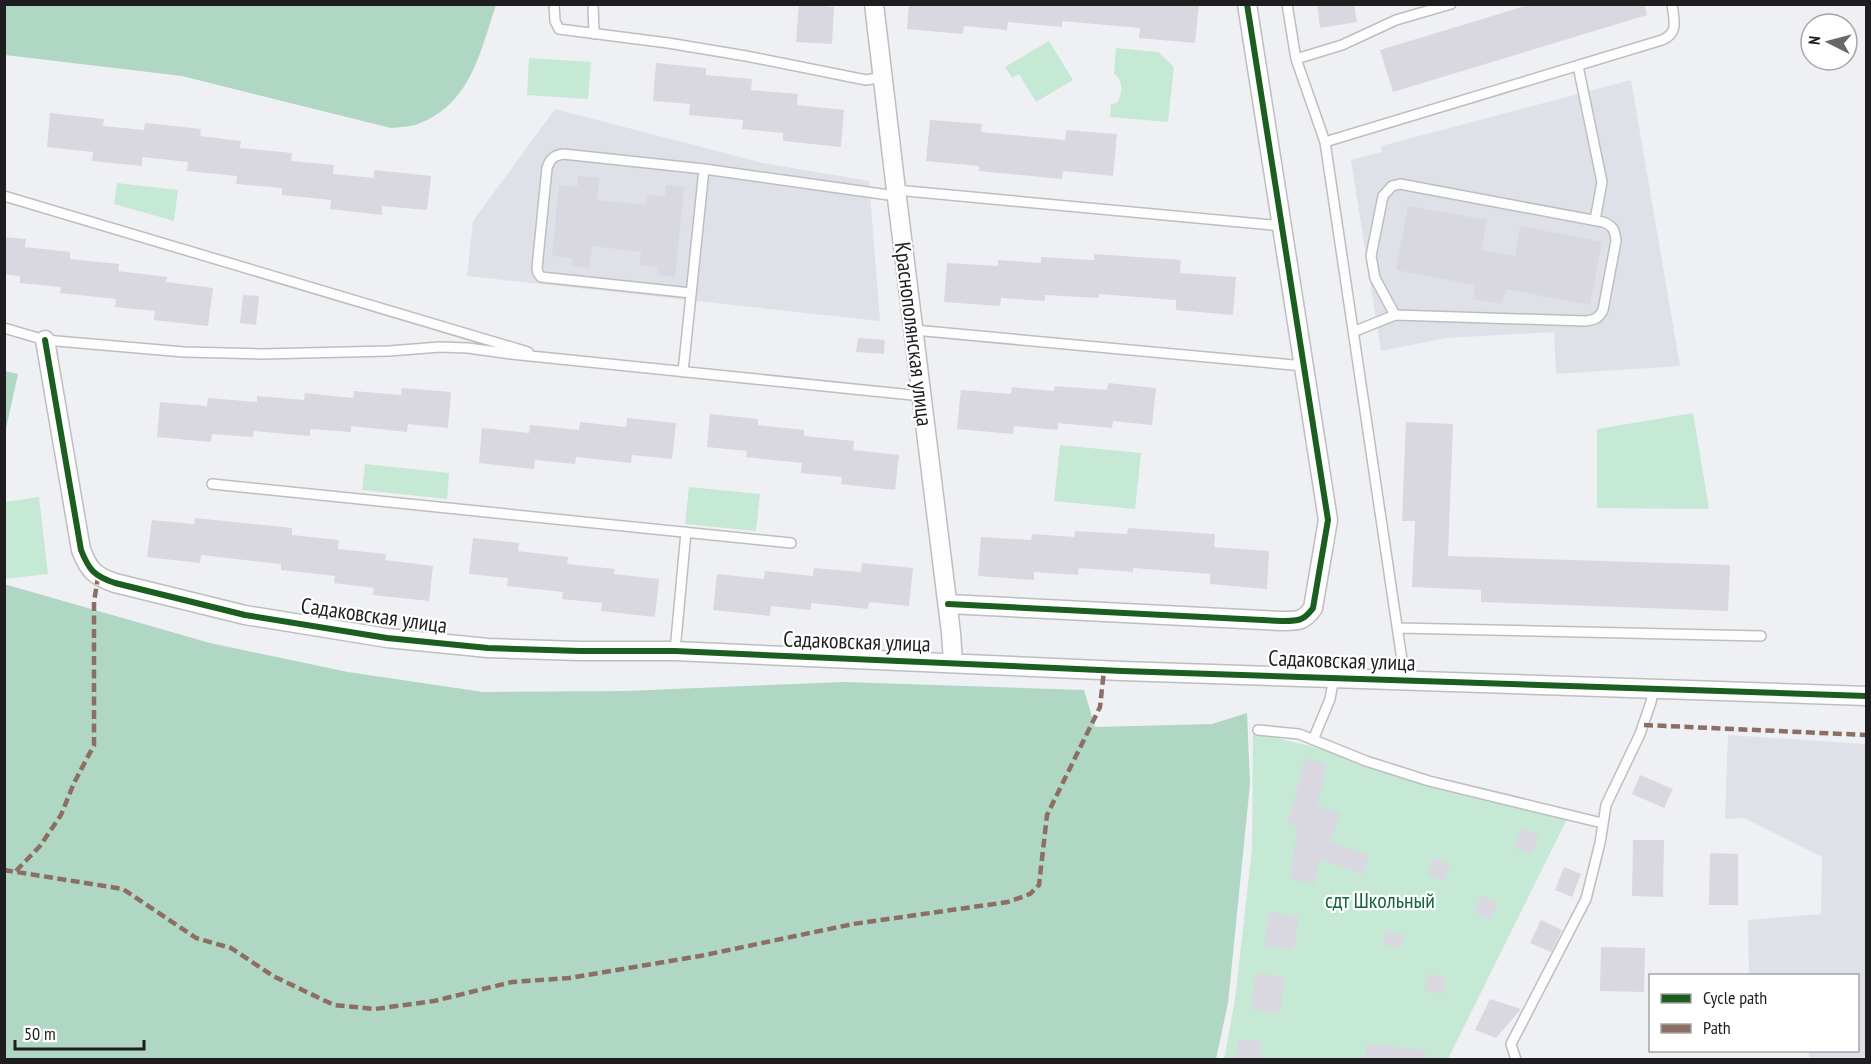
<svg xmlns="http://www.w3.org/2000/svg" width="1871" height="1064" font-family="'PT Sans Narrow',sans-serif">
<style>
.built{fill:#dfe1e9}
.green{fill:#c5e9d5}
.forest{fill:#b0d7c3}
.building{fill:#d9d7df}
.lines{fill:none;stroke-linecap:round;stroke-linejoin:round}
.service-casing{stroke:#bebec1;stroke-width:12}
.minor-casing{stroke:#bebec1;stroke-width:21}
.service{stroke:#fdfdfd;stroke-width:9}
.minor{stroke:#fdfdfd;stroke-width:18}
.quiet{stroke:#8d6e63;stroke-width:4.5;stroke-dasharray:9 4.5;stroke-linecap:butt}
.cycleway-casing{stroke:#fff;stroke-width:10}
.cycleway{stroke:#1b5e20;stroke-width:6}
.labels{text-anchor:middle;stroke-width:4.5;stroke-linejoin:round;paint-order:stroke}
.street-label{font-size:22px;fill:#1e1e20;stroke:#fff}
.park-label{font-size:22px;fill:#136640;stroke:#fff}
</style>
<rect width="100%" height="100%" fill="#eff0f3"/>
<path class="built" d="M 1631,80 L 1680,366 L 1556,374 L 1554,332 L 1446,338 L 1381,351 L 1351,160 L 1382,152 L 1381,146 Z
M 555,109 L 763,163 L 869,181 L 880,321 L 467,276 L 473,221 Z
M 1728,735 L 1866,744 L 1866,1059 L 1809,1059 L 1809,1051 L 1858,1050 L 1858,976 L 1749,975 L 1748,920 L 1821,914 L 1822,857 L 1744,818 L 1725,819 Z"/>
<path class="green" d="M 1049,41 L 1073,80 L 1036,102 L 1019,74 L 1012,78 L 1005,67 Z
M 1116,48 L 1158,52 L 1174,67 L 1168,122 L 1110,117 L 1111,104 L 1117,103 C 1123,94 1123,79 1114,74 Z
M 529,58 L 591,62 L 588,99 L 527,95 Z
M 117,183 L 178,190 L 174,221 L 114,204 Z
M 1693,413 L 1709,509 L 1597,508 L 1597,429 Z
M 1060,445 L 1141,453 L 1135,509 L 1054,501 Z
M 365,464 L 449,473 L 447,499 L 362,490 Z
M 689,487 L 760,494 L 756,531 L 685,524 Z
M 39,497 L 48,574 L 5,579 L 5,502 Z
M 1253,732 L 1571,811 L 1448,1059 L 1224,1060 L 1235,999 L 1252,849 Z"/>
<path class="forest" d="M 4,5 L 5,4 L 496,5 C 480,52 471,104 418,124 C 410,127 399,127 391,128 L 182,76 L 5,55 Z
M 5,371 L 18,374 L 5,433 L 4,371 Z
M 4,584 L 210,643 L 348,672 L 483,692 L 625,691 L 844,682 L 1084,690 L 1095,727 L 1212,724 L 1247,713 L 1250,784 L 1228,1003 L 1216,1059 L 5,1059 Z"/>
<path class="building" d="M 799,4 L 824,4 L 824,6 L 834,7 L 832,44 L 796,42 Z
M 909,4 L 1191,4 L 1199,5 L 1195,43 L 1139,38 L 1140,28 L 1062,21 L 1062,27 L 1008,22 L 1007,30 L 964,26 L 963,34 L 907,29 Z
M 1317,4 L 1354,4 L 1357,22 L 1320,28 Z
M 1532,4 L 1644,4 L 1647,15 L 1393,92 L 1380,50 Z
M 656,63 L 706,68 L 706,75 L 752,79 L 751,90 L 798,94 L 797,105 L 844,110 L 841,147 L 783,141 L 783,133 L 742,129 L 743,120 L 689,115 L 690,104 L 653,101 Z
M 50,113 L 104,119 L 103,126 L 144,130 L 145,123 L 201,129 L 200,136 L 241,141 L 240,148 L 292,153 L 291,161 L 334,165 L 333,174 L 374,178 L 374,170 L 431,176 L 427,210 L 382,206 L 382,215 L 330,209 L 331,200 L 282,195 L 282,188 L 236,184 L 237,176 L 187,171 L 188,162 L 142,157 L 142,166 L 92,161 L 93,152 L 47,147 Z
M 930,120 L 982,124 L 981,132 L 1065,140 L 1066,130 L 1117,134 L 1113,176 L 1063,171 L 1062,179 L 979,171 L 979,166 L 926,161 Z
M 578,176 L 599,178 L 597,200 L 646,205 L 647,195 L 665,196 L 666,185 L 684,187 L 675,277 L 657,275 L 658,267 L 640,265 L 641,252 L 592,246 L 589,268 L 571,266 L 572,258 L 552,256 L 559,185 L 577,187 Z
M 1408,206 L 1487,220 L 1481,250 L 1515,256 L 1520,226 L 1602,242 L 1590,305 L 1506,289 L 1502,304 L 1473,299 L 1475,285 L 1396,270 Z
M 4,237 L 26,239 L 25,247 L 70,252 L 70,259 L 119,264 L 118,271 L 167,277 L 166,282 L 213,288 L 208,326 L 154,320 L 155,311 L 115,307 L 116,299 L 60,293 L 61,287 L 20,283 L 20,276 L 4,274 Z
M 1094,254 L 1181,260 L 1180,273 L 1236,277 L 1233,315 L 1176,310 L 1176,300 L 1099,294 L 1099,298 L 1045,295 L 1045,301 L 1001,298 L 1000,306 L 944,302 L 947,263 L 998,266 L 998,260 L 1041,263 L 1041,257 L 1094,260 Z
M 243,295 L 259,296 L 256,325 L 240,323 Z
M 858,338 L 885,340 L 884,354 L 856,352 Z
M 1108,383 L 1156,388 L 1152,425 L 1113,421 L 1112,428 L 1058,423 L 1058,430 L 1014,426 L 1013,434 L 957,429 L 961,390 L 1011,394 L 1012,387 L 1054,391 L 1055,386 L 1107,390 Z
M 402,388 L 451,392 L 448,428 L 408,424 L 407,432 L 351,426 L 351,432 L 310,429 L 310,436 L 254,431 L 253,437 L 212,434 L 211,442 L 157,437 L 160,402 L 207,406 L 208,398 L 257,402 L 257,396 L 304,400 L 305,393 L 353,398 L 354,391 L 401,395 Z
M 710,414 L 758,419 L 758,425 L 804,430 L 804,436 L 854,441 L 853,450 L 899,455 L 895,490 L 841,484 L 842,477 L 801,473 L 802,463 L 746,457 L 747,451 L 707,447 Z
M 627,418 L 676,423 L 672,459 L 632,455 L 631,463 L 576,457 L 575,464 L 535,460 L 534,469 L 479,463 L 482,428 L 529,433 L 530,425 L 579,430 L 580,422 L 626,427 Z
M 1406,422 L 1453,424 L 1448,556 L 1730,565 L 1728,611 L 1481,602 L 1481,590 L 1412,587 L 1415,521 L 1402,521 Z
M 195,518 L 292,528 L 292,535 L 339,540 L 338,549 L 386,554 L 385,560 L 433,566 L 429,601 L 373,595 L 374,588 L 334,583 L 335,576 L 281,570 L 281,564 L 201,555 L 200,563 L 147,557 L 152,520 L 194,524 Z
M 1128,528 L 1215,534 L 1214,547 L 1269,551 L 1267,589 L 1210,584 L 1210,574 L 1133,568 L 1133,572 L 1079,568 L 1078,575 L 1034,572 L 1034,580 L 978,576 L 981,537 L 1031,540 L 1032,534 L 1074,537 L 1075,531 L 1127,534 Z
M 473,538 L 519,543 L 518,551 L 568,557 L 567,564 L 615,569 L 614,574 L 659,579 L 655,617 L 601,611 L 602,603 L 562,599 L 563,592 L 507,586 L 508,578 L 469,574 Z
M 862,563 L 913,568 L 909,606 L 869,602 L 868,609 L 811,603 L 811,610 L 771,606 L 770,616 L 713,610 L 717,574 L 764,579 L 765,571 L 813,576 L 814,568 L 861,572 Z
M 1305,758 L 1327,764 L 1317,805 L 1341,814 L 1330,842 L 1369,855 L 1363,874 L 1319,859 L 1315,884 L 1289,879 L 1298,826 L 1288,824 Z
M 1640,775 L 1673,789 L 1664,808 L 1632,794 Z
M 1520,828 L 1539,834 L 1532,854 L 1514,848 Z
M 1633,840 L 1664,840 L 1663,897 L 1632,896 Z
M 1710,853 L 1738,854 L 1738,905 L 1709,905 Z
M 1433,858 L 1450,864 L 1444,881 L 1427,875 Z
M 1564,867 L 1581,874 L 1572,897 L 1555,890 Z
M 1482,895 L 1498,904 L 1490,920 L 1474,912 Z
M 1269,912 L 1299,917 L 1293,950 L 1264,946 Z
M 1541,920 L 1562,930 L 1551,952 L 1530,943 Z
M 1387,930 L 1404,935 L 1400,949 L 1383,944 Z
M 1601,947 L 1645,948 L 1644,992 L 1600,991 Z
M 1256,973 L 1285,977 L 1280,1013 L 1251,1009 Z
M 1429,973 L 1447,979 L 1442,995 L 1424,989 Z
M 1490,999 L 1521,1009 L 1496,1038 L 1475,1030 Z
M 1238,1040 L 1261,1041 L 1260,1059 L 1237,1059 Z
M 1367,1044 L 1425,1050 L 1425,1059 L 1365,1059 Z"/>
<g class="lines">
<g class="service-casing">
<path id="service" d="M 554,4 L 555,21 L 559,29 L 668,43 L 746,56 L 866,80 L 883,77
M 593,4 L 594,34
M 1287,4 L 1296,59 L 1325,142 L 1405,680
M 1296,59 L 1342,45 L 1396,20 L 1451,4
M 1578,66 L 1602,182 L 1595,220
M 1325,142 L 1662,40 C 1679,33 1674,20 1672,4
M 704,169 L 896,196
M 1400,184 L 1603,222 C 1613,226 1615,230 1616,241 L 1603,310 C 1599,318 1595,320 1585,321 L 1395,315 L 1375,278 L 1371,256 L 1383,196 L 1392,186 Z
M 896,190 L 1282,226
M 4,196 L 528,352
M 4,328 L 45,340 L 184,352 L 262,354 L 389,351 L 440,347 L 468,348 L 511,354 L 922,396
M 914,330 L 1304,366
M 1353,332 L 1395,315
M 683,372 L 704,169 L 563,154 C 553,156 550,159 547,168 L 537,268 L 538,273 L 541,277 L 691,293
M 212,484 L 791,543
M 1399,628 L 1761,636
M 675,651 L 686,532
M 1258,730 L 1299,734 L 1366,761 L 1429,781 L 1602,823
M 1313,740 L 1330,699 L 1334,677
M 1516,1060 L 1511,1044 L 1586,899 L 1600,843 L 1606,805 L 1640,734 L 1651,702 L 1653,690"/>
</g>
<g class="minor-casing">
<path id="minor" d="M 874,4 L 896,190 L 951,633 L 953,663
M 45,340 L 81,550 C 89,570 94,576 115,583 L 245,615 L 387,638 L 488,648 L 580,651 L 675,651 L 1122,671 L 1866,696
M 948,604 L 1281,621 C 1297,621 1303,622 1313,608 L 1328,520 L 1247,4"/>
</g>
<use href="#service" class="service"/>
<use href="#minor" class="minor"/>
<path class="quiet" d="M 1644,725 L 1866,735
M 4,870 L 123,889 L 196,938 L 231,948 L 273,976 L 334,1005 L 375,1009 L 434,1001 L 512,982 L 569,978 L 700,956 L 853,924 L 1008,902 L 1030,894 L 1039,885 L 1047,815 L 1100,707 L 1104,670
M 16,871 L 40,846 L 61,815 L 74,783 L 94,745 L 94,602 L 98,577"/>
<g class="cycleway-casing">
<path id="cycleway" d="M 45,340 L 81,550 C 89,570 94,576 115,583 L 245,615 L 387,638 L 488,648 L 580,651 L 675,651 L 1122,671 L 1866,696
M 948,604 L 1281,621 C 1297,621 1303,622 1313,608 L 1328,520 L 1247,4"/>
</g>
<use href="#cycleway" class="cycleway"/>
</g>
<g class="labels">
<g class="street-label">
<text transform="translate(914 334) rotate(83)" y="8">Краснополянская улица</text>
<text transform="translate(374 615) rotate(8)" y="8">Садаковская улица</text>
<text transform="translate(857 641) rotate(2)" y="8">Садаковская улица</text>
<text transform="translate(1342 660) rotate(2)" y="8">Садаковская улица</text>
</g>
<g class="park-label">
<text x="1380" y="908">сдт Школьный</text>
</g>
</g>
<rect width="1871" height="1064" fill="none" stroke="#1e1e20" stroke-width="12"/>
<rect x="1649" y="974" width="210" height="78" fill="#ffffff" stroke="#a5a5a6" stroke-width="1.5"/>
<rect x="1661" y="994" width="30" height="9" fill="#1b5e20" stroke="#a5a5a6" stroke-width="1.5"/>
<text x="1703" y="1004" font-size="18" fill="#1e1e20">Cycle path</text>
<rect x="1661" y="1024" width="30" height="9" fill="#8d6e63" stroke="#a5a5a6" stroke-width="1.5"/>
<text x="1703" y="1034" font-size="18" fill="#1e1e20">Path</text>
<g transform="translate(1829 42) rotate(276)"><circle r="28" fill="#ffffff" stroke="#a5a5a6" stroke-width="1.5"/>
<path d="M0-4.5L10 22L0 15L-10 22Z" fill="#67686a"/>
<text y="-9" font-size="16" font-weight="bold" text-anchor="middle" fill="#1e1e20">N</text>
</g>
<path d="M15 1040v9h129v-9" fill="none" stroke="#1e1e20" stroke-width="3"/>
<text x="24" y="1040" font-size="18" fill="#1e1e20" stroke="#ffffff" stroke-width="4.5" paint-order="stroke">50 m</text>
</svg>
